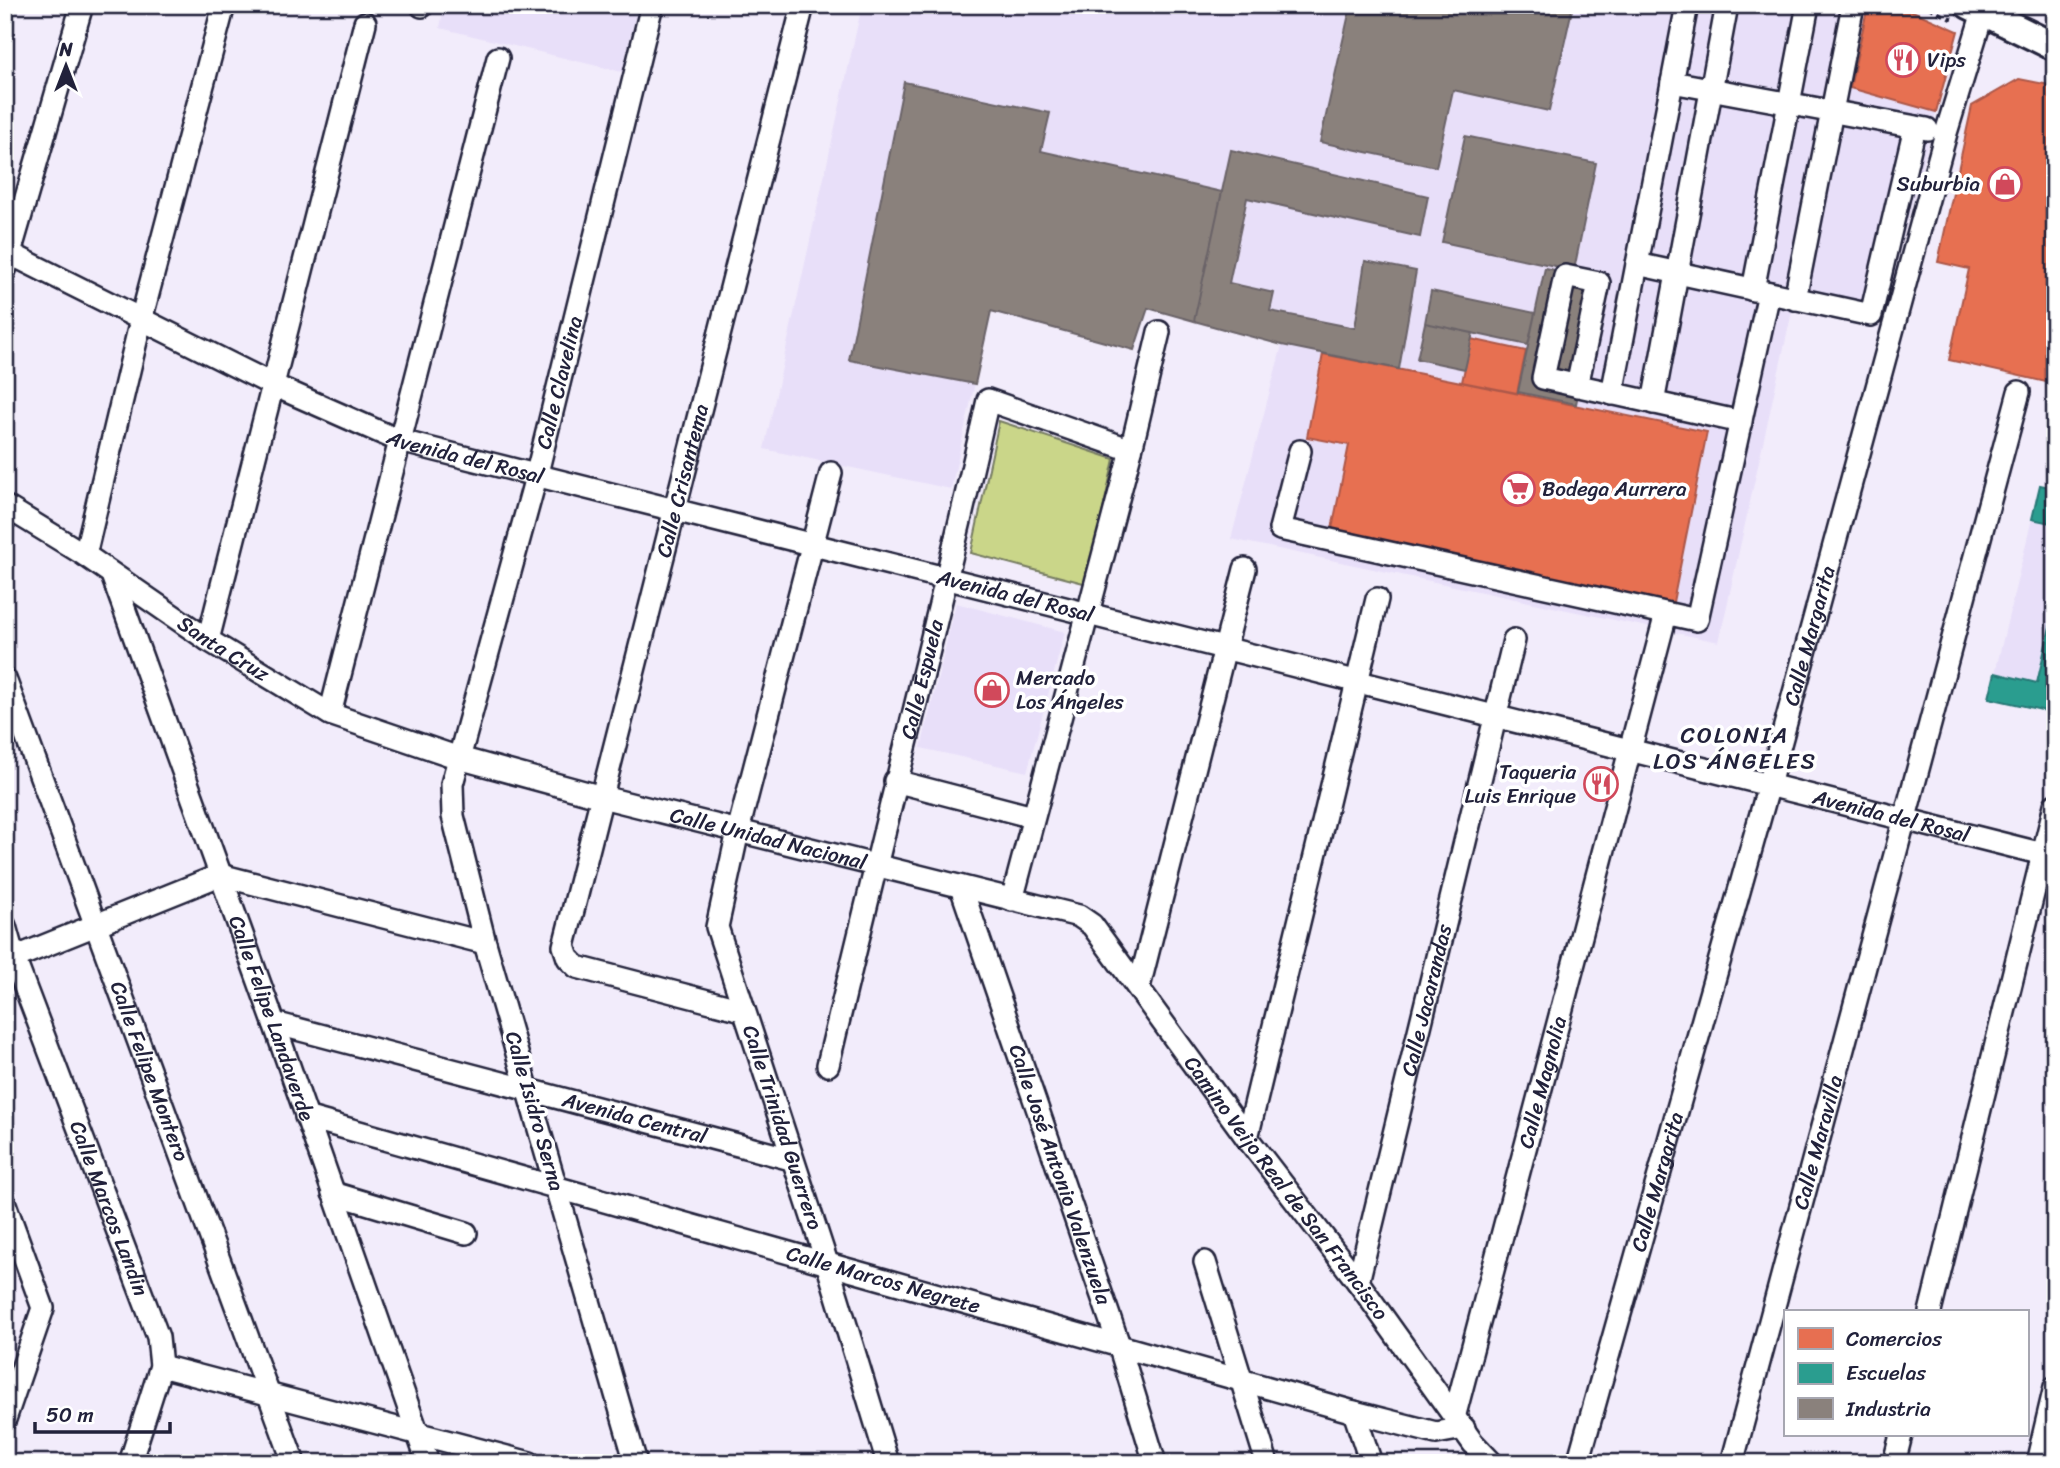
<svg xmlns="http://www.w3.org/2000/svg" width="2060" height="1468" font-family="Sriracha,sans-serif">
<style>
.built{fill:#e8dff9}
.green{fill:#cad689;stroke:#767c62;stroke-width:2}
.shops{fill:#e76f51;stroke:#ac584a;stroke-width:2}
.schools{fill:#2a9d8f;stroke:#287876;stroke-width:2}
.industry{fill:#8a817c;stroke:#6b6468;stroke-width:2}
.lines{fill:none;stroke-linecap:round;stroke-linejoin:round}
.minor-casing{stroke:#22223b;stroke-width:26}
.major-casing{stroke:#22223b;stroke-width:32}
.path{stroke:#22223b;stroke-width:3.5;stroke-dasharray:7 5;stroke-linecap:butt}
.minor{stroke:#fff;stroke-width:21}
.major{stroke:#fff;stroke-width:26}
.rail{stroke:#22223b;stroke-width:5}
.labels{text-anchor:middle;stroke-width:7;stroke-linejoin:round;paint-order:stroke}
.poi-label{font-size:21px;fill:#22223b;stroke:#fff;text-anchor:start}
.street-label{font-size:21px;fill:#22223b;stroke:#fff}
.neighbourhood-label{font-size:23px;letter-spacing:2px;fill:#22223b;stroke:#fff}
</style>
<rect width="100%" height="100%" fill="#f2ecfb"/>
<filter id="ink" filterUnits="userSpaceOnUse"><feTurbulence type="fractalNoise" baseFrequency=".0143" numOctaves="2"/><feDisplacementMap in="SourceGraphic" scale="14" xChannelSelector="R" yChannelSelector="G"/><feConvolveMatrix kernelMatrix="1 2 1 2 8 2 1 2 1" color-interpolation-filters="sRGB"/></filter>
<g filter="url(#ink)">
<path class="built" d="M 444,5 L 638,5 L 622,72 L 440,28 Z
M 862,5 L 1899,5 L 1958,31 L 1879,327 L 1793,307 L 1719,642 L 1231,539 L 1282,345 L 1149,309 L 1134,350 L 991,312 L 951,489 L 764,449 Z
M 2040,485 L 2055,488 L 2055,713 L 1989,698 Z
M 956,603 L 1065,632 L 1027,772 L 921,748 Z"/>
<path class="green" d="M 999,421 L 1114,459 L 1087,584 L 971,553 Z"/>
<path class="shops" d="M 1868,5 L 1899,5 L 1958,31 L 1936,112 L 1850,88 Z
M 2019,79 L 2055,86 L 2055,384 L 1949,360 L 1969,269 L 1938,262 L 1972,106 Z
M 1471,339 L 1526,351 L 1517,393 L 1462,382 Z
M 1323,354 L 1707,432 L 1672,607 L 1331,534 L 1349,445 L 1307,437 Z"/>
<path class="schools" d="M 2040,485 L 2055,488 L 2055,524 L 2032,519 Z
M 2055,605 L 2055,713 L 1989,698 L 1995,673 L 2037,683 Z"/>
<path class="industry" d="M 1351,5 L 1573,5 L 1549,111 L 1453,90 L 1436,167 L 1320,142 Z
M 904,82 L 1050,113 L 1041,151 L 1222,192 L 1194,321 L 1148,308 L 1134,350 L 991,311 L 975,384 L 849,360 Z
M 1465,136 L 1596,163 L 1574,270 L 1442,242 Z
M 1231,150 L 1428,196 L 1420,237 L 1247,198 L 1229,283 L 1274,293 L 1270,311 L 1355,328 L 1365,261 L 1416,271 L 1399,369 L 1282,345 L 1194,321 Z
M 1545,268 L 1602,280 L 1576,404 L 1518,392 Z
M 1431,291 L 1535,313 L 1528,345 L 1425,323 Z
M 1425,323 L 1473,333 L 1465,369 L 1417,359 Z"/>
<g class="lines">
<g class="minor-casing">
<g id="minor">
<path d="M 422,6 L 422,5"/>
<path d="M 1672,82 L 1927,129"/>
<path id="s1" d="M 5,251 L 271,384 L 400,441 L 2055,857"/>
<path d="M 1637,264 L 1871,315 L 1915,127"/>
<path d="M 5,270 L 82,5"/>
<path d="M 1753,290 L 1808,5"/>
<path d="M 1795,299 L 1853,5"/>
<path d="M 1577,386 L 1599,283 L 1565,276 L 1543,378 L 1741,422"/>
<path d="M 1612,394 L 1687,5"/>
<path d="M 1653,403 L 1727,5"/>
<path d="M 1300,451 L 1280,529 L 1697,620 L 1769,293"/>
<path id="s2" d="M 831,473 L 738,831 L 717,927 L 827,1263 L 888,1463"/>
<path id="s3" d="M 5,506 L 85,555 L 208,640 L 330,714 L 459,758 L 602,797 L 1079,916 L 1092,925 L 1247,1138 L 1358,1282 L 1473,1443 L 1492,1463"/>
<path d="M 85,555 L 141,320 L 224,5"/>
<path id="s4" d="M 112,575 L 274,1023 L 428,1463"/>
<path d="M 208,640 L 365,23"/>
<path id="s5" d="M 5,679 L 294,1463"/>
<path d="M 330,714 L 498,58"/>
<path d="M 895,781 L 1033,817"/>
<path id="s6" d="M 961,887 L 1119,1345 L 1155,1463"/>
<path d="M 1012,900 L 1131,450 L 1159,332"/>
<path id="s7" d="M 5,926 L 14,958 L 158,1337 L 161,1366 L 130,1463"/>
<path d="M 14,958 L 220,875 L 485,943"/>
<path d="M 1139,987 L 1245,569"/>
<path id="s8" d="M 742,1010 L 577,967 L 568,958 L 564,946 L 803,5"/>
<path id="s9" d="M 274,1023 L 791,1159"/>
<path id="s10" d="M 828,1065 C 880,843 938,623 988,400 L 1131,450"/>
<path id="s11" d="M 306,1117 L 1354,1412 L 1436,1433 L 1464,1428"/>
<path d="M 1247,1138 L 1377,599"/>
<path d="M 333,1193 L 466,1233"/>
<path d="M 5,1204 L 43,1308 L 5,1419"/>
<path d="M 1205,1262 L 1267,1463"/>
<path id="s12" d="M 1358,1282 L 1514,640"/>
<path d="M 1930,1312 L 2055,805"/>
<path d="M 161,1366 L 530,1463"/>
<path d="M 1354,1412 L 1371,1463"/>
<path id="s13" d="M 1455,1414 L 1666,614"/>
<path id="s14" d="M 636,1463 L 485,943 L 453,816 L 452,784 L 536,477 L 652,5"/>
<path id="s15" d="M 1578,1463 L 1769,785 L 1946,133 L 1983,12"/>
<path id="s16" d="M 1732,1463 L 2019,392"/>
<path d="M 1894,1463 L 1901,1435"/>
<path d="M 2037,1463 L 2055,1387"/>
</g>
</g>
<g class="major-casing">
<path id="major" d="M 1969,5 L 2055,47"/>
</g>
<path class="path" d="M 1931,5 L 1930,8 L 1950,19 L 1951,16"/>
<use href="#minor" class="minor"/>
<use href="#major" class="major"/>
<path class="rail" d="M 2053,5 L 2055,6"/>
</g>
</g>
<defs>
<g id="restaurant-ring" transform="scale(1.75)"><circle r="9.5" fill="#fff" stroke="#d1495b" stroke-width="1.5"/><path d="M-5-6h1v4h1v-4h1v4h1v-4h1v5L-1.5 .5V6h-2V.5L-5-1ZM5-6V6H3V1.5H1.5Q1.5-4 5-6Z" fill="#d1495b"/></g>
<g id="shop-ring" transform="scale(1.75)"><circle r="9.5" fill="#fff" stroke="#d1495b" stroke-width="1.5"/><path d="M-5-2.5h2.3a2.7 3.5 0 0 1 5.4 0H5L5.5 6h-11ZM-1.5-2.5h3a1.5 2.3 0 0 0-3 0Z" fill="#d1495b"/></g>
<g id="supermarket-ring" transform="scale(1.75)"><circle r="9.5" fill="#fff" stroke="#d1495b" stroke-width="1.5"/><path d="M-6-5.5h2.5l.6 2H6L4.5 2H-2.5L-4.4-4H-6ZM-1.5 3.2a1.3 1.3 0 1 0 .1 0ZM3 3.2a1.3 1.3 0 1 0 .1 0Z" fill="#d1495b"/></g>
</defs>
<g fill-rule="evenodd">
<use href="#restaurant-ring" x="1903" y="60"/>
<use href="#shop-ring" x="2005" y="184"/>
<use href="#supermarket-ring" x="1518" y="489"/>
<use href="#shop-ring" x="992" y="690"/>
<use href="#restaurant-ring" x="1601" y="784"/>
</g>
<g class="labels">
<g class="poi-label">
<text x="1927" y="67">Vips</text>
<text x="1980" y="191" text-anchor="end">Suburbia</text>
<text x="1542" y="496">Bodega Aurrera</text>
<text x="1016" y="685">Mercado<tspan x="1016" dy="24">Los Ángeles</tspan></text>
<text x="1576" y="779" text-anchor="end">Taqueria<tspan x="1576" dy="24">Luis Enrique</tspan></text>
</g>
<g class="street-label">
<text dy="7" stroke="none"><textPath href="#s14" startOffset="1120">Calle Clavelina</textPath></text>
<text dy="7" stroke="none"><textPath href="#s1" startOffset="506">Avenida del Rosal</textPath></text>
<text dy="7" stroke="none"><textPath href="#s8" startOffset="676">Calle Crisantema</textPath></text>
<text dy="7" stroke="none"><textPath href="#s1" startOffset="1073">Avenida del Rosal</textPath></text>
<text dy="7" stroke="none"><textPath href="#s15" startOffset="859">Calle Margarita</textPath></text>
<text dy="7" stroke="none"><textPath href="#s3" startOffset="261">Santa Cruz</textPath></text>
<text dy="7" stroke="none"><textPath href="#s10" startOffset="397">Calle Espuela</textPath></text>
<text dy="7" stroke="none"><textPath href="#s1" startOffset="1976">Avenida del Rosal</textPath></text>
<text dy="7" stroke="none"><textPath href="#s3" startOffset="842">Calle Unidad Nacional</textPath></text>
<text dy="7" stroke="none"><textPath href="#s12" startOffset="290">Calle Jacarandas</textPath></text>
<text dy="7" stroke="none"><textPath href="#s4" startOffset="471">Calle Felipe Landaverde</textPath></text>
<text dy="7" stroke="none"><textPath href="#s5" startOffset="418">Calle Felipe Montero</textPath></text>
<text dy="7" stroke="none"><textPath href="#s13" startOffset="343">Calle Magnolia</textPath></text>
<text transform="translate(535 1111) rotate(74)" y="7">Calle Isidro Serna</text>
<text dy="7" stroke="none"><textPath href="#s9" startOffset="373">Avenida Central</textPath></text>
<text dy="7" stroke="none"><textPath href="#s2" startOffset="679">Calle Trinidad Guerrero</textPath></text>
<text dy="7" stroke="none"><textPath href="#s16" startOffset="332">Calle Maravilla</textPath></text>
<text dy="7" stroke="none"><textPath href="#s6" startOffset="304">Calle José Antonio Valenzuela</textPath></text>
<text dy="7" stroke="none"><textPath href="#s15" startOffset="292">Calle Margarita</textPath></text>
<text dy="7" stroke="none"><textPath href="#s3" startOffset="1505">Camino Veijo Real de San Francisco</textPath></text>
<text dy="7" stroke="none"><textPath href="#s7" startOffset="301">Calle Marcos Landin</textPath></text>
<text dy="7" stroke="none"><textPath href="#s11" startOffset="600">Calle Marcos Negrete</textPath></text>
</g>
<g class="neighbourhood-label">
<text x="1735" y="743">COLONIA<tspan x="1735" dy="26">LOS ÁNGELES</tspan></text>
</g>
</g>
<rect width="2060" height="1468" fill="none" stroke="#fff" stroke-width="28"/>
<rect x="14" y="14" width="2032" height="1440" fill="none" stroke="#22223b" stroke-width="2.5" filter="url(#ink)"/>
<rect x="1784" y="1310" width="245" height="126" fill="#ffffff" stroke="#a7a7b1" stroke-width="2"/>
<rect x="1798" y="1328" width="35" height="21" fill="#e76f51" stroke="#a7a7b1" stroke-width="2"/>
<text x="1846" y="1346" font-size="21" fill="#22223b">Comercios</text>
<rect x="1798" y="1363" width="35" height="21" fill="#2a9d8f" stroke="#a7a7b1" stroke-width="2"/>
<text x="1846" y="1380" font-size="21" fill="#22223b">Escuelas</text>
<rect x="1798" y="1398" width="35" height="21" fill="#8a817c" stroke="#a7a7b1" stroke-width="2"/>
<text x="1846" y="1416" font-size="21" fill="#22223b">Industria</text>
<g transform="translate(66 66)" stroke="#ffffff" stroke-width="5" paint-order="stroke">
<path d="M0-5L12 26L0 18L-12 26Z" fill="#22223b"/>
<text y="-10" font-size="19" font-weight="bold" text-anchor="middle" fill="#22223b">N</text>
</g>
<path d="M35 1422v10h135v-10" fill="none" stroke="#22223b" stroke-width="3.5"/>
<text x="46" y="1422" font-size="21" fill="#22223b" stroke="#ffffff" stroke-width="5" paint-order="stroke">50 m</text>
</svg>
